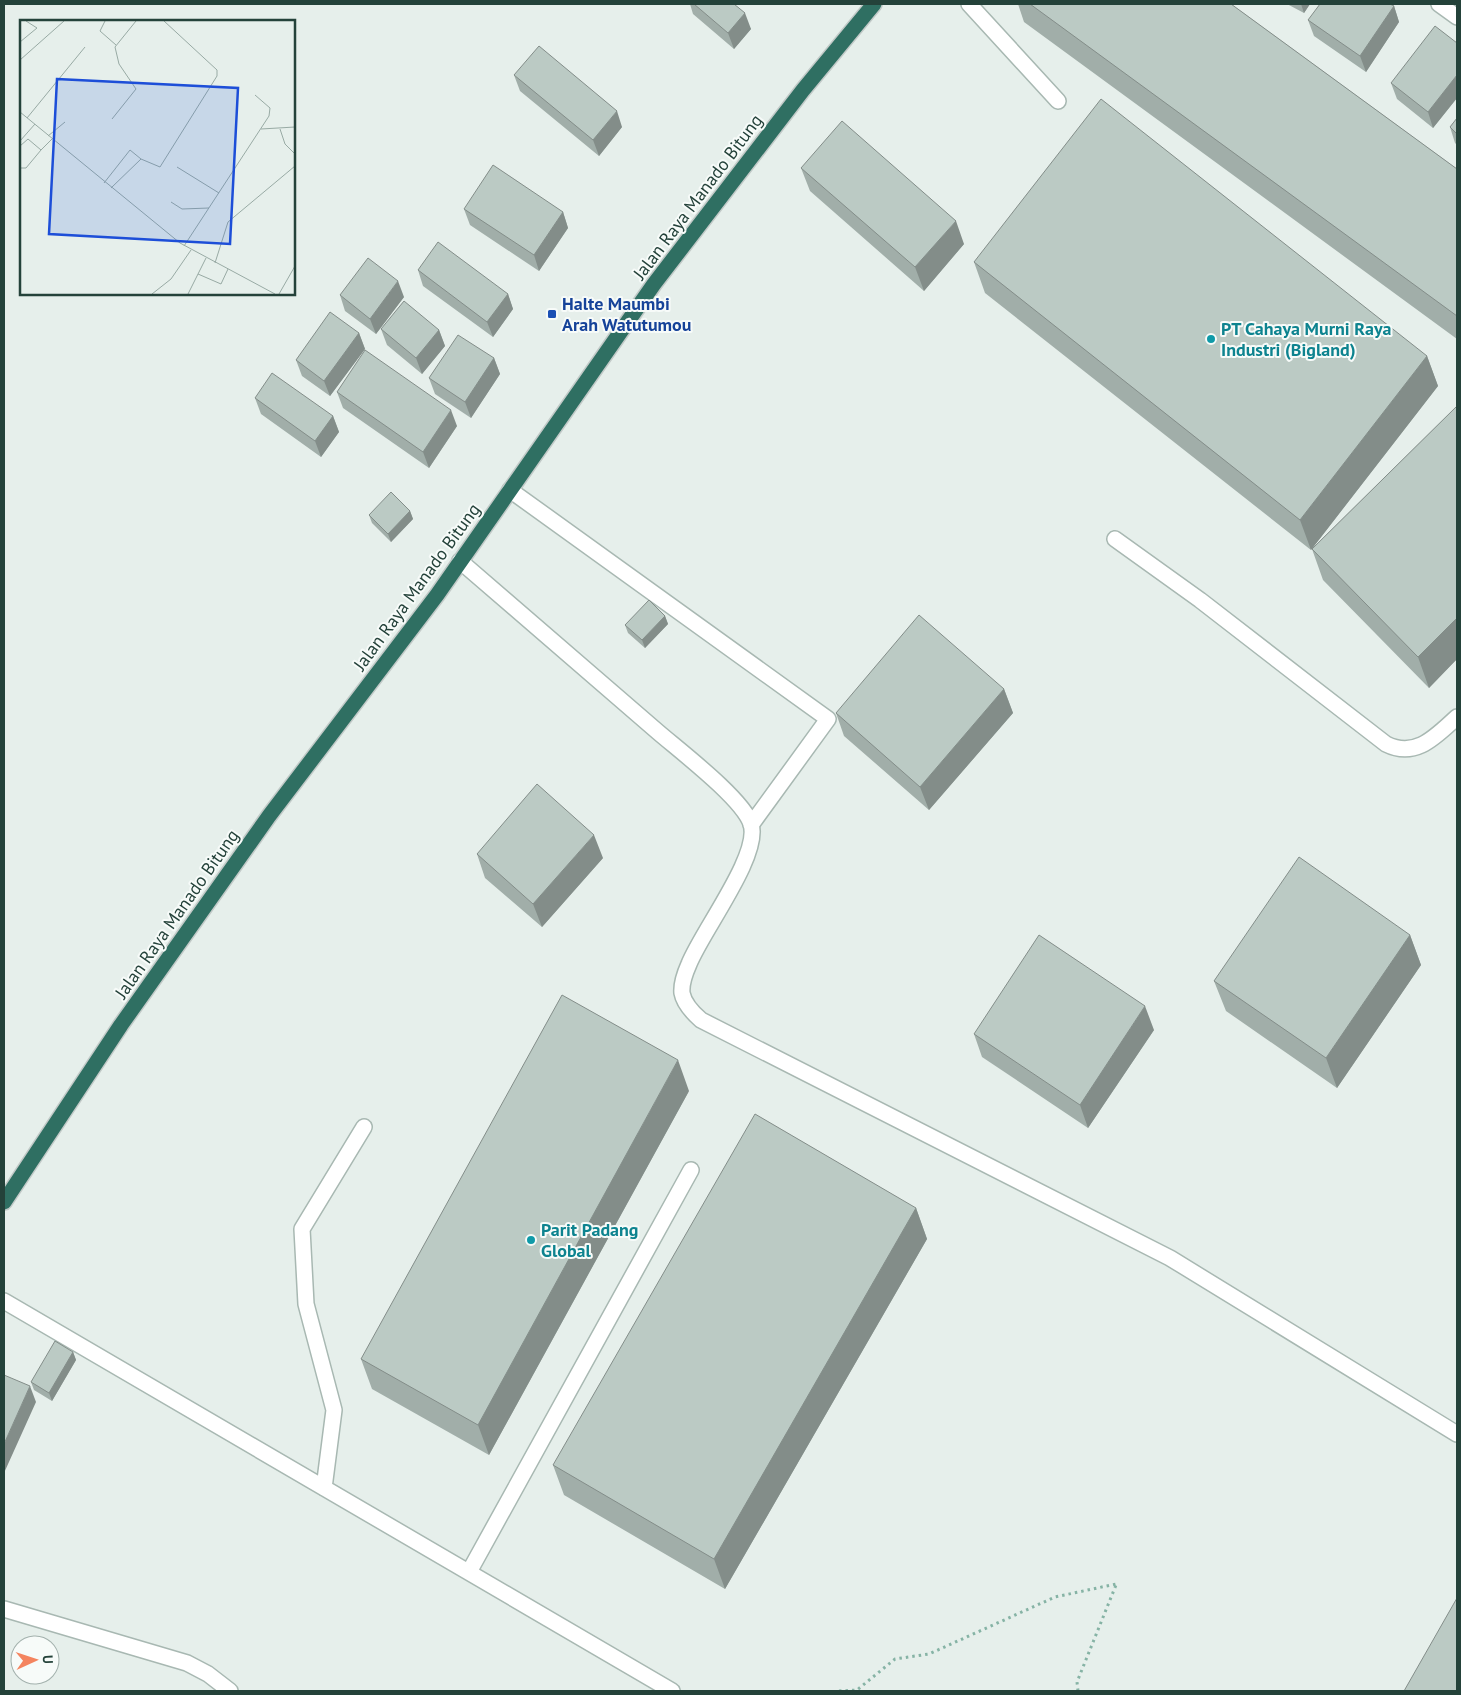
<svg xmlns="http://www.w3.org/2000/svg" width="1461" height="1695" font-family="'PT Sans',sans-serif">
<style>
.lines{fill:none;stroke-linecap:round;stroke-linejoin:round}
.minor-casing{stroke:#a8b8b2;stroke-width:18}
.highway-casing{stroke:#c2cac8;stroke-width:18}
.path{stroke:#86b3a5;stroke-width:3;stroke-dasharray:2.5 4;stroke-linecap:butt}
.minor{stroke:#fff;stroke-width:15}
.highway{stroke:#2f6f62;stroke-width:15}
.wall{fill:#a1aea9}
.shaded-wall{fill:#838d89}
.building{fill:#bbcac4;stroke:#838d89}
.transit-dot{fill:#1a4fb4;stroke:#f7fbf9;stroke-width:2}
.culture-dot{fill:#0f9aa8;stroke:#f7fbf9;stroke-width:2}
.labels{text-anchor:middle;stroke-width:4;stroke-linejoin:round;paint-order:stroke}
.street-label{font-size:18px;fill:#24423a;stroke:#f7fbf9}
.transit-label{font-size:18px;font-weight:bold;fill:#164399;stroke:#f7fbf9;text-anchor:start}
.culture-label{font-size:18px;font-weight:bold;fill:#0d838f;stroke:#f7fbf9;text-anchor:start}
.inset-road{fill:none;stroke:#98aaa4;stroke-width:1}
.view{fill:#1d4ed8;fill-opacity:0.15;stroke:#1d4ed8;stroke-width:2.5}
.inset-edge{fill:none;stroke:#24423a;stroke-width:2.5}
</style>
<rect width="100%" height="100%" fill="#e6efeb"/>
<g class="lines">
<g class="minor-casing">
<path id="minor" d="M 969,4 L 1058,101
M 1439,4 L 1457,17
M 510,490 L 828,719 L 751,825
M 1115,539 L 1200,600 L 1386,744 C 1416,759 1436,736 1457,717
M 460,561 C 526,618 592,675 658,732 C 680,751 743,799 751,824 C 761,855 702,931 689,964 C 685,973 681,983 682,993 C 684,1004 693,1013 701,1020 L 1170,1258 L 1457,1434
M 4,1301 L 672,1691
M 324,1488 L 334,1410 L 306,1304 L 302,1229 L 364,1127
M 469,1572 L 691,1170
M 4,1609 L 187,1663 L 208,1674 L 230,1691"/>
</g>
<g class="highway-casing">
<path id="highway" d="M 4,1202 L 121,1025 L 269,816 L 437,595 L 654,284 L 803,90 L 874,4"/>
</g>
<path class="path" d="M 839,1691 L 857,1690 L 895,1659 L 929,1654 L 1055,1597 L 1116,1584
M 1078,1691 L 1077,1682 L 1116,1585"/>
<use href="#minor" class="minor"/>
<use href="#highway" class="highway"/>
</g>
<path class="wall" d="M 690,4 L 734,4 L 751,29 L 734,49 L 693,14 Z
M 1018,4 L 1231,4 L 1457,169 L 1457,339 L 1024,22 Z
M 1287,4 L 1310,4 L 1304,13 Z
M 1394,6 L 1399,22 L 1366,72 L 1314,36 L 1308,20 Z
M 1457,43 L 1457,98 L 1433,128 L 1397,99 L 1391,83 Z
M 514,75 L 622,127 L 599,156 L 520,91 Z
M 1457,118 L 1457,145 L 1455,143 L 1450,127 Z
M 801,168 L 964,244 L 924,291 L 810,191 Z
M 464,209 L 563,212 L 568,228 L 539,271 L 470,225 Z
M 974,262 L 1427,356 L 1438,386 L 1311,550 L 985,293 Z
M 418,270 L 508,294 L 513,309 L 493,337 L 423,286 Z
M 340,295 L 404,297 L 376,334 L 345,311 Z
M 381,329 L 439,330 L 445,346 L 422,374 L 387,345 Z
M 359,333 L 365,349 L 330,396 L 302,376 L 296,360 Z
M 494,358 L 500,374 L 471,418 L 435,394 L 429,378 Z
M 337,392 L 457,426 L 429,468 L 343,408 Z
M 255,398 L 333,416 L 339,432 L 321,457 L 261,414 Z
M 1457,406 L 1457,659 L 1429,688 L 1323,580 L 1312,549 Z
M 410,511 L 413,519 L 391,542 L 372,523 L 369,515 Z
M 665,616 L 668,624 L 645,648 L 628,633 L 625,625 Z
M 1004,689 L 1013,713 L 929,810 L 844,736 L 836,713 Z
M 477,854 L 603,858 L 542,927 L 485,878 Z
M 1410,935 L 1421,965 L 1337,1088 L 1226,1011 L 1214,981 Z
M 1154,1030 L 1088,1128 L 982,1057 L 974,1034 Z
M 689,1091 L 489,1455 L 372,1389 L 361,1359 Z
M 916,1208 L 927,1239 L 725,1589 L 564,1495 L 553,1465 Z
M 73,1352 L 76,1360 L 52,1401 L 34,1390 L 31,1382 Z"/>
<path class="shaded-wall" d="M 1301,4 L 1310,4 L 1304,13 Z
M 1394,6 L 1399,22 L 1366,72 L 1360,56 Z
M 745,13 L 751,29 L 734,49 L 728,33 Z
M 1457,75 L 1457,98 L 1433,128 L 1428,112 Z
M 617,111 L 622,127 L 599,156 L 593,140 Z
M 563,212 L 568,228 L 539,271 L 534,255 Z
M 956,221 L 964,244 L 924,291 L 915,267 Z
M 398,281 L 404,297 L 376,334 L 370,319 Z
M 508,294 L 513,309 L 493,337 L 487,322 Z
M 439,330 L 445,346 L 422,374 L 416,358 Z
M 359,333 L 365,349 L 330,396 L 324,381 Z
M 1427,356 L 1438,386 L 1311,550 L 1300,520 Z
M 494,358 L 500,374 L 471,418 L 465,402 Z
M 451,410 L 457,426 L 429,468 L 423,452 Z
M 333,416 L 339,432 L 321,457 L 315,441 Z
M 410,511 L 413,519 L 391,542 L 388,534 Z
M 665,616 L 668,624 L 645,648 L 642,640 Z
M 1457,618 L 1457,659 L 1429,688 L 1418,657 Z
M 1004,689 L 1013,713 L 929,810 L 920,787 Z
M 594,835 L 603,858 L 542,927 L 533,904 Z
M 1410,935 L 1421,965 L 1337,1088 L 1326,1058 Z
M 1145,1006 L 1154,1030 L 1088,1128 L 1080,1105 Z
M 678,1060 L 689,1091 L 489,1455 L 478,1425 Z
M 916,1208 L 927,1239 L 725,1589 L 714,1559 Z
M 73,1352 L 76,1360 L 52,1401 L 49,1393 Z
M 30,1386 L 36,1402 L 4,1473 L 4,1444 Z"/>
<path class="building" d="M 694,4 L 734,4 L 745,13 L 728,33 Z
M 1030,4 L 1231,4 L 1457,169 L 1457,316 Z
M 1320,4 L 1390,4 L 1394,6 L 1360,56 L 1308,20 Z
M 1435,26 L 1457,43 L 1457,75 L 1428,112 L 1391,83 Z
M 539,46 L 617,111 L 593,140 L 514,75 Z
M 1101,99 L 1427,356 L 1300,520 L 974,262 Z
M 1457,118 L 1457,134 L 1450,127 Z
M 842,121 L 956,221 L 915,267 L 801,168 Z
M 493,165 L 563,212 L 534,255 L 464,209 Z
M 438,242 L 508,294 L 487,322 L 418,270 Z
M 368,258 L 398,281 L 370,319 L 340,295 Z
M 404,301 L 439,330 L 416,358 L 381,329 Z
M 330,312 L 359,333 L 324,381 L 296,360 Z
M 458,335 L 494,358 L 465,402 L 429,378 Z
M 365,350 L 451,410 L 423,452 L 337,392 Z
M 272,373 L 333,416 L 315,441 L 255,398 Z
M 1457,406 L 1457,618 L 1418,657 L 1312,549 Z
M 391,492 L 410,511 L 388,534 L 369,515 Z
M 649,600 L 665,616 L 642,640 L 625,625 Z
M 919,615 L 1004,689 L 920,787 L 836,713 Z
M 537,784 L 594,835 L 533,904 L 477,854 Z
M 1299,857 L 1410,935 L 1326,1058 L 1214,981 Z
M 1039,935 L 1145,1006 L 1080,1105 L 974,1034 Z
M 562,995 L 678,1060 L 478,1425 L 361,1359 Z
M 755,1114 L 916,1208 L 714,1559 L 553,1465 Z
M 55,1341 L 73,1352 L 49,1393 L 31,1382 Z
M 4,1375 L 30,1386 L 4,1444 Z
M 1457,1598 L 1457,1691 L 1404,1691 Z"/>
<rect class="transit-dot" x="547" y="309" width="10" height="10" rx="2.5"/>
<g class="culture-dot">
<circle cx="1211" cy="339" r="5"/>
<circle cx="531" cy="1240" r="5"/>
</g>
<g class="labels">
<g class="street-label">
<text transform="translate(698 197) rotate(-53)" y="6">Jalan Raya Manado Bitung</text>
<text transform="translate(417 587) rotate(-54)" y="6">Jalan Raya Manado Bitung</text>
<text transform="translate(177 914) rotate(-55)" y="6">Jalan Raya Manado Bitung</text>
</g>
<g class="transit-label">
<text x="562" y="310">Halte Maumbi<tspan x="562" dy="21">Arah Watutumou</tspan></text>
</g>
<g class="culture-label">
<text x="1221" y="335">PT Cahaya Murni Raya<tspan x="1221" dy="21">Industri (Bigland)</tspan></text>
<text x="541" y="1236">Parit Padang<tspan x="541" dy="21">Global</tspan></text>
</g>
</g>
<g transform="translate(20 20)">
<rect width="275" height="275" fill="#e6efeb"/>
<path class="inset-road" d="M 85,1 L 80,11 L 96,25M 0,22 L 17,8 L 6,1M 0,40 L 44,1M 0,92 L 160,223 L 255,274M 7,98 L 65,27M 92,99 L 116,69 L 99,44 L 95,27 L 116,1M 241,109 L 275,107M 260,109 L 265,124 L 275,134M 28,116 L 45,102M 0,121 L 15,104M 0,126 L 8,119 L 21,130 L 32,119M 157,147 L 199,173M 0,148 L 6,148 L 21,130M 84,163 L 110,130 L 121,139 L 140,147 L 197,56 L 197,50 L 144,1M 91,168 L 121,139M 151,182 L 162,189 L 189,188M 164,226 L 249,96 L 250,88 L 235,75M 195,243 L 208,202 L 275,146M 178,254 L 201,264 L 208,249M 132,274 L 151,259 L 171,230M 168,274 L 186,238M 259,274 L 275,246"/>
<path class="view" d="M 37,59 L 218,68 L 210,224 L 29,214 Z"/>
<rect width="275" height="275" class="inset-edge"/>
</g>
<rect width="1461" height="1695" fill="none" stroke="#24423a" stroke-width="10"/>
<g transform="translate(35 1660) rotate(87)"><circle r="24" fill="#f7fbf9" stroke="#a3b1ad"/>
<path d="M0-4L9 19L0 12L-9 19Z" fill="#f4845f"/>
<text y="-8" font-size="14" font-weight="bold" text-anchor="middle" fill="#24423a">U</text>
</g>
</svg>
